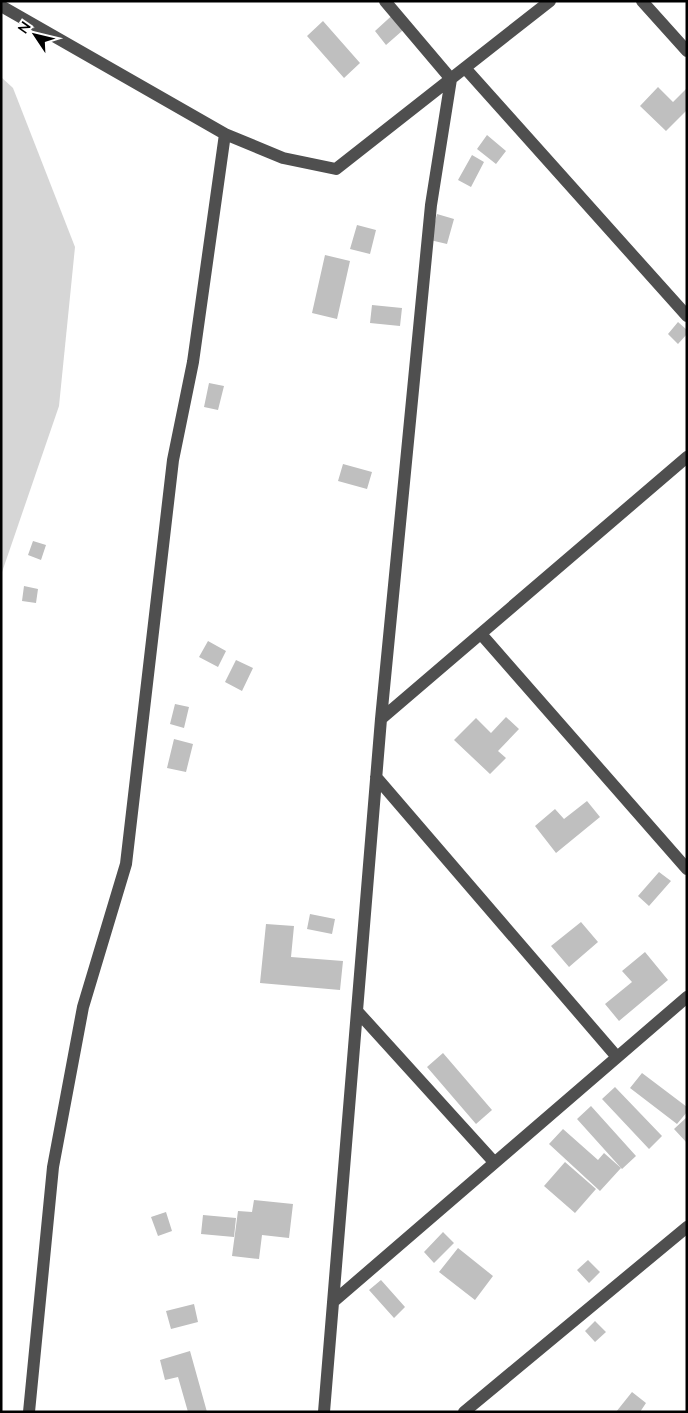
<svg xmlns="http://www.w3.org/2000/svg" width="688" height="1413" font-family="Lato,sans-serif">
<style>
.green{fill:#d6d6d6}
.building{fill:#bfbfbf}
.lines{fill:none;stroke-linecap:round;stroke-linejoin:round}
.minor{stroke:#4f4f4f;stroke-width:12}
</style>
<rect width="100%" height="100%" fill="#fff"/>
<path class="green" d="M 1,77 L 13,88 L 75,247 L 59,406 L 1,575 Z"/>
<path class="building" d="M 398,10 L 410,24 L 386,45 L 375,31 Z
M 323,21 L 360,63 L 344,78 L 307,36 Z
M 658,87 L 673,102 L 687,88 L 687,110 L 666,131 L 640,106 Z
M 487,135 L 506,151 L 496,164 L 477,149 Z
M 472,155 L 484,162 L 471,187 L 458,180 Z
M 437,214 L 454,219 L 447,244 L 430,240 Z
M 357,225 L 376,230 L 370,254 L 350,249 Z
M 325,255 L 350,261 L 337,319 L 312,313 Z
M 372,305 L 402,308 L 400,326 L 370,323 Z
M 678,322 L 687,330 L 687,334 L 678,344 L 668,334 Z
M 209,383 L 224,386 L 218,410 L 204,407 Z
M 343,464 L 372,472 L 367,489 L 338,481 Z
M 33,541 L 46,545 L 41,560 L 28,555 Z
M 24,586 L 38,589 L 36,603 L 22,601 Z
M 208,641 L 226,651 L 218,667 L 199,657 Z
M 236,660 L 253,668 L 242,691 L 225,682 Z
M 175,704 L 189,707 L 184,728 L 170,724 Z
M 506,717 L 519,729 L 498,751 L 506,758 L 490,774 L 454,740 L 476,718 L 491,733 Z
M 174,739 L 193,744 L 186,772 L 167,768 Z
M 587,801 L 600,817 L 556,853 L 535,826 L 555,809 L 564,819 Z
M 659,872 L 671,881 L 649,906 L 638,896 Z
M 310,914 L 335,919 L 332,934 L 307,929 Z
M 581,922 L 598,942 L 569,967 L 551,946 Z
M 266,924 L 294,926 L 291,957 L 343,961 L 340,990 L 260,983 Z
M 645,952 L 668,980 L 619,1021 L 605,1004 L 632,982 L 622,971 Z
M 443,1053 L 492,1110 L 476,1124 L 427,1067 Z
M 642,1073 L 687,1107 L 687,1112 L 677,1124 L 630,1088 Z
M 615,1087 L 662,1136 L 649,1149 L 602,1099 Z
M 591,1106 L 636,1156 L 622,1169 L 577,1119 Z
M 687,1117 L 687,1143 L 674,1129 Z
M 563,1129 L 598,1160 L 604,1153 L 621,1168 L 600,1191 L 549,1144 Z
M 565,1162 L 596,1189 L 575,1213 L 544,1186 Z
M 254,1200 L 293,1204 L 289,1238 L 262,1235 L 259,1259 L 232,1256 L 238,1211 L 252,1212 Z
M 166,1212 L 172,1231 L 158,1236 L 151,1217 Z
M 203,1215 L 236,1218 L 234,1237 L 201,1234 Z
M 443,1232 L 454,1243 L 434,1263 L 424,1252 Z
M 458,1248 L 493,1276 L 475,1300 L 439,1272 Z
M 588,1260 L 600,1272 L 589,1283 L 577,1270 Z
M 381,1280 L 405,1307 L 394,1318 L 369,1290 Z
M 194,1304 L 198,1322 L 171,1329 L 166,1311 Z
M 595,1321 L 606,1332 L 595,1342 L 585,1331 Z
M 190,1351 L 207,1412 L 188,1412 L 178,1377 L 165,1380 L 160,1360 Z
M 632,1392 L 646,1403 L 640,1412 L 616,1412 Z"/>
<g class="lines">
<path class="minor" d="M 642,1 L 687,51
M 1,6 L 225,134 L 283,158 L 336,169 L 550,1
M 465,68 L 687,316
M 481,634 L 687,869
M 381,719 L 687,457
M 376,777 L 617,1057
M 357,1011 L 494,1162
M 333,1302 L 687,997
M 29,1412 L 53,1167 L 83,1007 L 126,864 L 173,460 L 193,362 L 225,134
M 324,1412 L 381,719 L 431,205 L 451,79 L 385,1
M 464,1412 L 687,1227"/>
</g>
<rect width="688" height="1413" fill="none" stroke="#000000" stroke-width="5"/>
<g transform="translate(35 35) rotate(305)" stroke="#ffffff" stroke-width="4" paint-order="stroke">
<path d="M0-4L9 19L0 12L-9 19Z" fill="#000000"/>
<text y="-8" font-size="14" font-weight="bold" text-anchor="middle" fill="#000000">N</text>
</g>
</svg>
